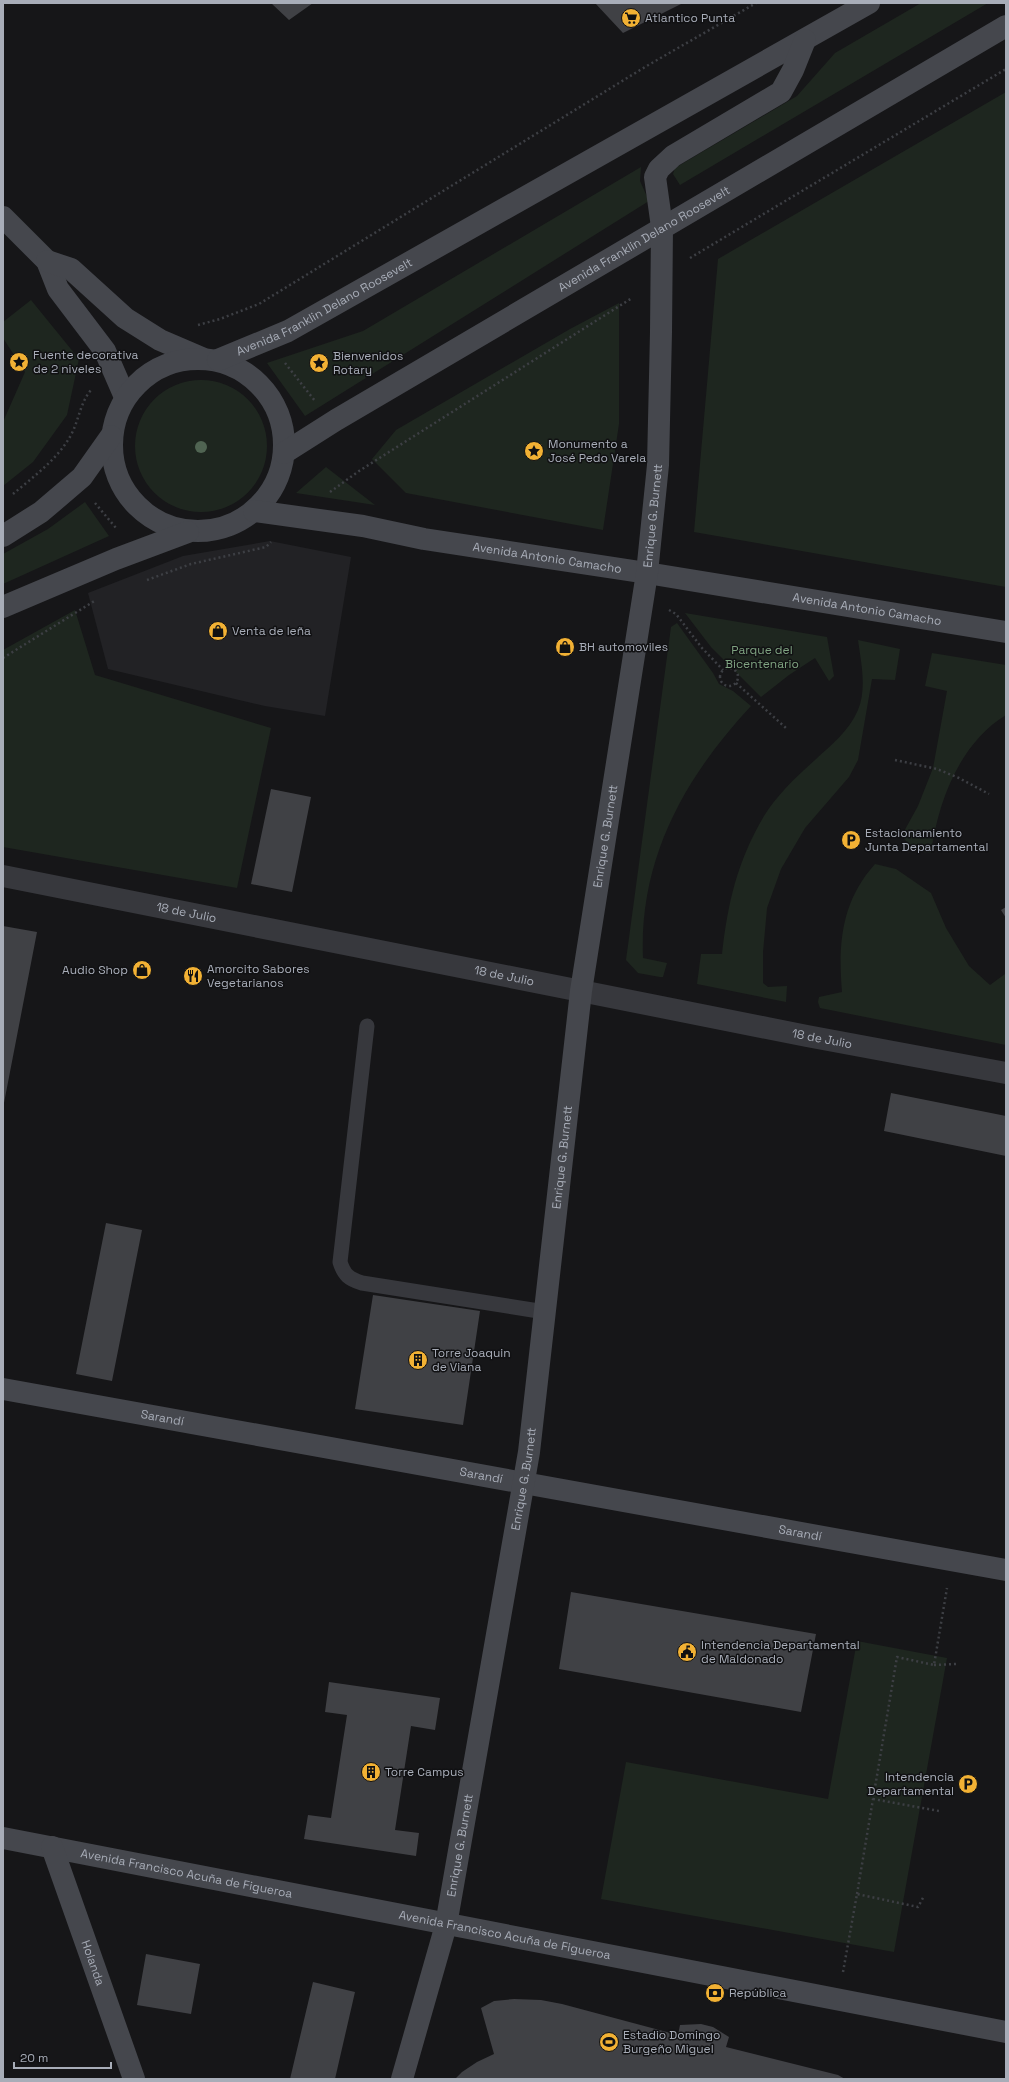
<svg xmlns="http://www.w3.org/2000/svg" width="1009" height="2082" font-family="'Space Grotesk',sans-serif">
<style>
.built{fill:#222225}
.green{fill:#1e261f}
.building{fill:#404145}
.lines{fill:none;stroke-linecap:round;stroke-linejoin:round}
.path{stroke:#3d3f44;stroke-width:2.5;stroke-dasharray:2 3;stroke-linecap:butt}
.lane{stroke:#37383d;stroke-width:15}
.street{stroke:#37383d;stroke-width:22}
.secondary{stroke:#45474d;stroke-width:22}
.tree{fill:#506452}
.labels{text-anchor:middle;stroke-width:3;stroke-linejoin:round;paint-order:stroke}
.poi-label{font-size:12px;fill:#a8adb8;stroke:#111113;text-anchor:start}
.street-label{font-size:12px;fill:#a8adb8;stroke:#111113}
.park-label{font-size:12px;fill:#7fa381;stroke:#111113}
</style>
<rect width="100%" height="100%" fill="#161618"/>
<path class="built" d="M 270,541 L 351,557 L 325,716 L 265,706 L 108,669 L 88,593 L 183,556 Z"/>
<path class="green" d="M 921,3 L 988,3 L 680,185 L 673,174 L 675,168 L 797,96 L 835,53 Z
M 1006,92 L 1006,587 L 694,532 L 718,259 Z
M 641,167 L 640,181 L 649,201 L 305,416 L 267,363 L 363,331 Z
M 31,300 L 79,359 L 67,415 L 33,462 L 3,486 L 3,422 L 25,372 L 3,338 L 3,322 Z
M 619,303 L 619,424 L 603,530 L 406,493 L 372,459 L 396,430 L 570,329 Z
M135 446a66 66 0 1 1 132 0a66 66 0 1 1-132 0Z
M 326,467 L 375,505 L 296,493 Z
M 85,502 L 109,536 L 3,584 L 3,554 L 48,529 Z
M 75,610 L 95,675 L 271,728 L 237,888 L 3,847 L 3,650 Z
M 685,613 L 827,637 L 834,676 L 829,681 L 815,658 L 789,675 L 761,697 L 711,647 Z
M 677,623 L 713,673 L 719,684 L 733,691 L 751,706 C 685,777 639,858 643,958 L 667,963 L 663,977 L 660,977 L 638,973 L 626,960 L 671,627 Z
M 858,640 L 900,649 L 895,680 L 872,679 L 858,760 L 849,777 L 805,828 L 781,869 L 767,908 L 763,952 L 763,983 L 768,987 L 787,986 L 786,1002 L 697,984 L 701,954 L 722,954 C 728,902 737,862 764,816 C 777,795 797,776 815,760 C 832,744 849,731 858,710 C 867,688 861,662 858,640 Z
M 932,653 L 1006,665 L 1006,715 C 960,743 938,801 931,853 C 917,852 909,847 902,835 L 918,806 L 933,768 L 947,691 L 925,686 Z
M 875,864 L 896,869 L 931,893 L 946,928 L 969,966 L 990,985 L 1005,974 L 1006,975 L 1006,1045 L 820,1008 L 818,1002 L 819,997 L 842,992 C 838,944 841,902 875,864 Z
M 857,1641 L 947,1658 L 894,1952 L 601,1899 L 626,1762 L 828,1799 Z"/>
<path class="building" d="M 271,3 L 313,3 L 289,20 Z
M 595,3 L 683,3 L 623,33 Z
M 271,789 L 311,797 L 292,892 L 251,884 Z
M 1006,907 L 1006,918 L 1001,910 Z
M 3,926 L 37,932 L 4,1103 L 3,1103 Z
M 891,1093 L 1006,1116 L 1006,1156 L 884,1131 Z
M 106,1223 L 142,1230 L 112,1381 L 76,1374 Z
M 373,1295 L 480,1311 L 463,1425 L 355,1409 Z
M 571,1592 L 816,1634 L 801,1712 L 559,1669 Z
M 329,1682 L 440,1698 L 435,1730 L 411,1726 L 395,1830 L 419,1833 L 416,1856 L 304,1839 L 308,1815 L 331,1818 L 347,1715 L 325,1712 Z
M 146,1954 L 200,1964 L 191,2014 L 137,2005 Z
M 313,1982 L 355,1992 L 335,2079 L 290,2079 Z
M 514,1999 L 541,2000 L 562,2004 L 678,2035 L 680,2025 L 701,2024 L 713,2027 L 729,2037 L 726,2047 L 838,2075 L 845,2079 L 455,2079 L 462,2072 L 477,2062 L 494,2054 L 481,2008 L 494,2001 Z"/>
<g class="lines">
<path class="path" d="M 690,258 L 1006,69
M 198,325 L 220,319 L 259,304 L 645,67 L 756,3
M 285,363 L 315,401
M 330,492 L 359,471 L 632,298
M 13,494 C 33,477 58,459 71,435 C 79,420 80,403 91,390
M 95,503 L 116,528
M 147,580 L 191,564 L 266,547 L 271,542
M 669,610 L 676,614 L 702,648 L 723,670
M 3,658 L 96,600
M720 677a9 9 0 1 1 18 0a9 9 0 1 1-18 0Z
M 736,683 L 786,728
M 895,760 L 937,769 L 959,778 L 989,794
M 934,1665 L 956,1664
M 873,1799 L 939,1811
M 857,1894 L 897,1657 L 934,1665 L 947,1588
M 843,1972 L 857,1894 L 918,1907 L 924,1896"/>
<path class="lane" d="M 367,1026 L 340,1262 C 344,1275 349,1279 362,1283 L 545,1312"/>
<path class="street" id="s1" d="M 3,876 L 807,1036 L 1006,1073"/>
<g class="secondary">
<path d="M 3,217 L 47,261 L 58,289 L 105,351 L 125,397"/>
<path d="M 47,261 L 71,269 L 125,318 L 160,340 L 202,358"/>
<circle cx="198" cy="445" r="86"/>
<path id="s2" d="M 218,360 L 288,331 L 869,3"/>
<path id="s3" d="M 284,453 L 336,420 L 1006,26"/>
<path id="s4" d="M 254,511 L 363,526 L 424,539 L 647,573 L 1006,632"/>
<path d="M 3,536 L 41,512 L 82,477 L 111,436"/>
<path d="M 3,607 L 116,559 L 188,532"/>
<path id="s5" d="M 3,1389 L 1006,1570"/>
<path id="s6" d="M 3,1838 L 1006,2032"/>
<path id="s7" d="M 52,1847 L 134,2079"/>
<path id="s8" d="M 402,2079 L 446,1925 L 529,1452 L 581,991 L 647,573 L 658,465 L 661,332 L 662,227 L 655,177 L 659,169 L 673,156 L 781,92 L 793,70 L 805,40"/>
</g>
</g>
<circle class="tree" cx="201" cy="447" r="6"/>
<defs>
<g id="supermarket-disc" transform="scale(1)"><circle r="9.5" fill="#f2b134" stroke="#111113"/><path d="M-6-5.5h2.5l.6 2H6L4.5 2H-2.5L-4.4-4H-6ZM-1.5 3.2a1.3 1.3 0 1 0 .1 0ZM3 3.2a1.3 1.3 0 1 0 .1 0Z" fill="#111"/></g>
<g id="sight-disc" transform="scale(1)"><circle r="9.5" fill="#f2b134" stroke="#111113"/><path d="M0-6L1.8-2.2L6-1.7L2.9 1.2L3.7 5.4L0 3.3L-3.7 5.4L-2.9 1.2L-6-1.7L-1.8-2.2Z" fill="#111"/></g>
<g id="shop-disc" transform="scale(1)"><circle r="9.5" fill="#f2b134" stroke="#111113"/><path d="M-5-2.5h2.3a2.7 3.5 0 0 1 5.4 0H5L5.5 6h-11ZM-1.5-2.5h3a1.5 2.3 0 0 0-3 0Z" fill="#111"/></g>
<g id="parking-disc" transform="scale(1)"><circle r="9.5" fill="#f2b134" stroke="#111113"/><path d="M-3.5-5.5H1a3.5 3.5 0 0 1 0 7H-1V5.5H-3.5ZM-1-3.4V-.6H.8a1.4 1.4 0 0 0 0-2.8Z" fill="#111"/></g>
<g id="restaurant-disc" transform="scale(1)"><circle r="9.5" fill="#f2b134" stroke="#111113"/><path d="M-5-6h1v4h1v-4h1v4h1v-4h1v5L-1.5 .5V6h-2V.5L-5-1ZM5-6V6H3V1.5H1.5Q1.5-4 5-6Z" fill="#111"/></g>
<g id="building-disc" transform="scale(1)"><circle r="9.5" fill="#f2b134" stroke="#111113"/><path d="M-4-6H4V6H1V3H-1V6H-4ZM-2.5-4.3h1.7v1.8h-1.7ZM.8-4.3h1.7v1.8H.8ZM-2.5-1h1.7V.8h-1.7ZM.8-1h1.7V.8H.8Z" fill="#111"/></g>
<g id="civic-disc" transform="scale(1)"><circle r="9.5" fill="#f2b134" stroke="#111113"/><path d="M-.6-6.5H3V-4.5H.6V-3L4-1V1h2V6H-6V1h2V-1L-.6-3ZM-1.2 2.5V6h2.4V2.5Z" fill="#111"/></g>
<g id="bank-disc" transform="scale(1)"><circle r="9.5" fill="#f2b134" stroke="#111113"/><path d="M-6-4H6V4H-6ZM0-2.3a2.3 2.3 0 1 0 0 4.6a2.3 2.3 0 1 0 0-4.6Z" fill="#111"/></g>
<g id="stadium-disc" transform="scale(1)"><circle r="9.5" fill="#f2b134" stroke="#111113"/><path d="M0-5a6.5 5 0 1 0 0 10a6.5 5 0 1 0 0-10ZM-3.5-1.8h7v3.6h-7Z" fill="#111"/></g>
</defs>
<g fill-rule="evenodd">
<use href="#supermarket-disc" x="631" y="18"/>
<use href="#sight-disc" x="19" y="362"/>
<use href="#sight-disc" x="319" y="363"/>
<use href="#sight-disc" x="534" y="451"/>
<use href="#shop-disc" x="218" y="631"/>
<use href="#shop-disc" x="565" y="647"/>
<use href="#parking-disc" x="851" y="840"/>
<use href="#shop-disc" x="142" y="970"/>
<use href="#restaurant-disc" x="193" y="976"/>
<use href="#building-disc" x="418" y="1360"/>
<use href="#civic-disc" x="687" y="1652"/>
<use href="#building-disc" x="371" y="1772"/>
<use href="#parking-disc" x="968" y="1784"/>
<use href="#bank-disc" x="715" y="1993"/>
<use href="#stadium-disc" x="609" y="2042"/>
</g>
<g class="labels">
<g class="poi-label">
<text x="645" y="22">Atlantico Punta</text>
<text x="33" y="359">Fuente decorativa<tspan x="33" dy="14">de 2 niveles</tspan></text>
<text x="333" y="360">Bienvenidos<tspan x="333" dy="14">Rotary</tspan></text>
<text x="548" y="448">Monumento a<tspan x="548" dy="14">José Pedo Varela</tspan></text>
<text x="232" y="635">Venta de leña</text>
<text x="579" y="651">BH automoviles</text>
<text x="865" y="837">Estacionamiento<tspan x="865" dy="14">Junta Departamental</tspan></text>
<text x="207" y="973">Amorcito Sabores<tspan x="207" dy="14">Vegetarianos</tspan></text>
<text x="128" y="974" text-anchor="end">Audio Shop</text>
<text x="432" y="1357">Torre Joaquin<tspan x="432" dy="14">de Viana</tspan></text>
<text x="701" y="1649">Intendencia Departamental<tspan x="701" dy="14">de Maldonado</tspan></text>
<text x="385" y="1776">Torre Campus</text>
<text x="954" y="1781" text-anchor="end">Intendencia<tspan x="954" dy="14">Departamental</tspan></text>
<text x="729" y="1997">República</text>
<text x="623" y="2039">Estadio Domingo<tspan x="623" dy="14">Burgeño Miguel</tspan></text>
</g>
<g class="street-label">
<text dy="4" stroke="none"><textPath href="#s3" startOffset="419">Avenida Franklin Delano Roosevelt</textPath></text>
<text dy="4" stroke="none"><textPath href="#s2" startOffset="119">Avenida Franklin Delano Roosevelt</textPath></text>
<text dy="4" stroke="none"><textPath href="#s8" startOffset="1585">Enrique G. Burnett</textPath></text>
<text dy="4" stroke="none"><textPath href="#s4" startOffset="297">Avenida Antonio Camacho</textPath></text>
<text dy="4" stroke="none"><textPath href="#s4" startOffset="621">Avenida Antonio Camacho</textPath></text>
<text dy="4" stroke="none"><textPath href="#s8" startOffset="1261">Enrique G. Burnett</textPath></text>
<text dy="4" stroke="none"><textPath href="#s1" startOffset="187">18 de Julio</textPath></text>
<text dy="4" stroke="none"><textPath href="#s1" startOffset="511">18 de Julio</textPath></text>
<text dy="4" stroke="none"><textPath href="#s1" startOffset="835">18 de Julio</textPath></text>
<text dy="4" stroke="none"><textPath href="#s8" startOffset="937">Enrique G. Burnett</textPath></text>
<text dy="4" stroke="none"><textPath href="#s5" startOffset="162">Sarandí</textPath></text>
<text dy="4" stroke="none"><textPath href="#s5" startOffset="486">Sarandí</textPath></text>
<text dy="4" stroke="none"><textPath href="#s8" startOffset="613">Enrique G. Burnett</textPath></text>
<text dy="4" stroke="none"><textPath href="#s5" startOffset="810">Sarandí</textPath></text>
<text dy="4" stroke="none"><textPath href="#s8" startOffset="241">Enrique G. Burnett</textPath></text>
<text dy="4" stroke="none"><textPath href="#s6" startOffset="187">Avenida Francisco Acuña de Figueroa</textPath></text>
<text dy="4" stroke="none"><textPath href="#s6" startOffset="511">Avenida Francisco Acuña de Figueroa</textPath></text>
<text dy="4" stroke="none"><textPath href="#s7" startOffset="123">Holanda</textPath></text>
</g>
<g class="park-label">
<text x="762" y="654">Parque del<tspan x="762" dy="14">Bicentenario</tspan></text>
</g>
</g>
<rect width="1009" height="2082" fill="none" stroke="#a8adb8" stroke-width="8"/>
<path d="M14 2062v6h97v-6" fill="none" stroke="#a8adb8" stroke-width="2"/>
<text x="20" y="2062" font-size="12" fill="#a8adb8" stroke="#111113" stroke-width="3" paint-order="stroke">20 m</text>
</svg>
